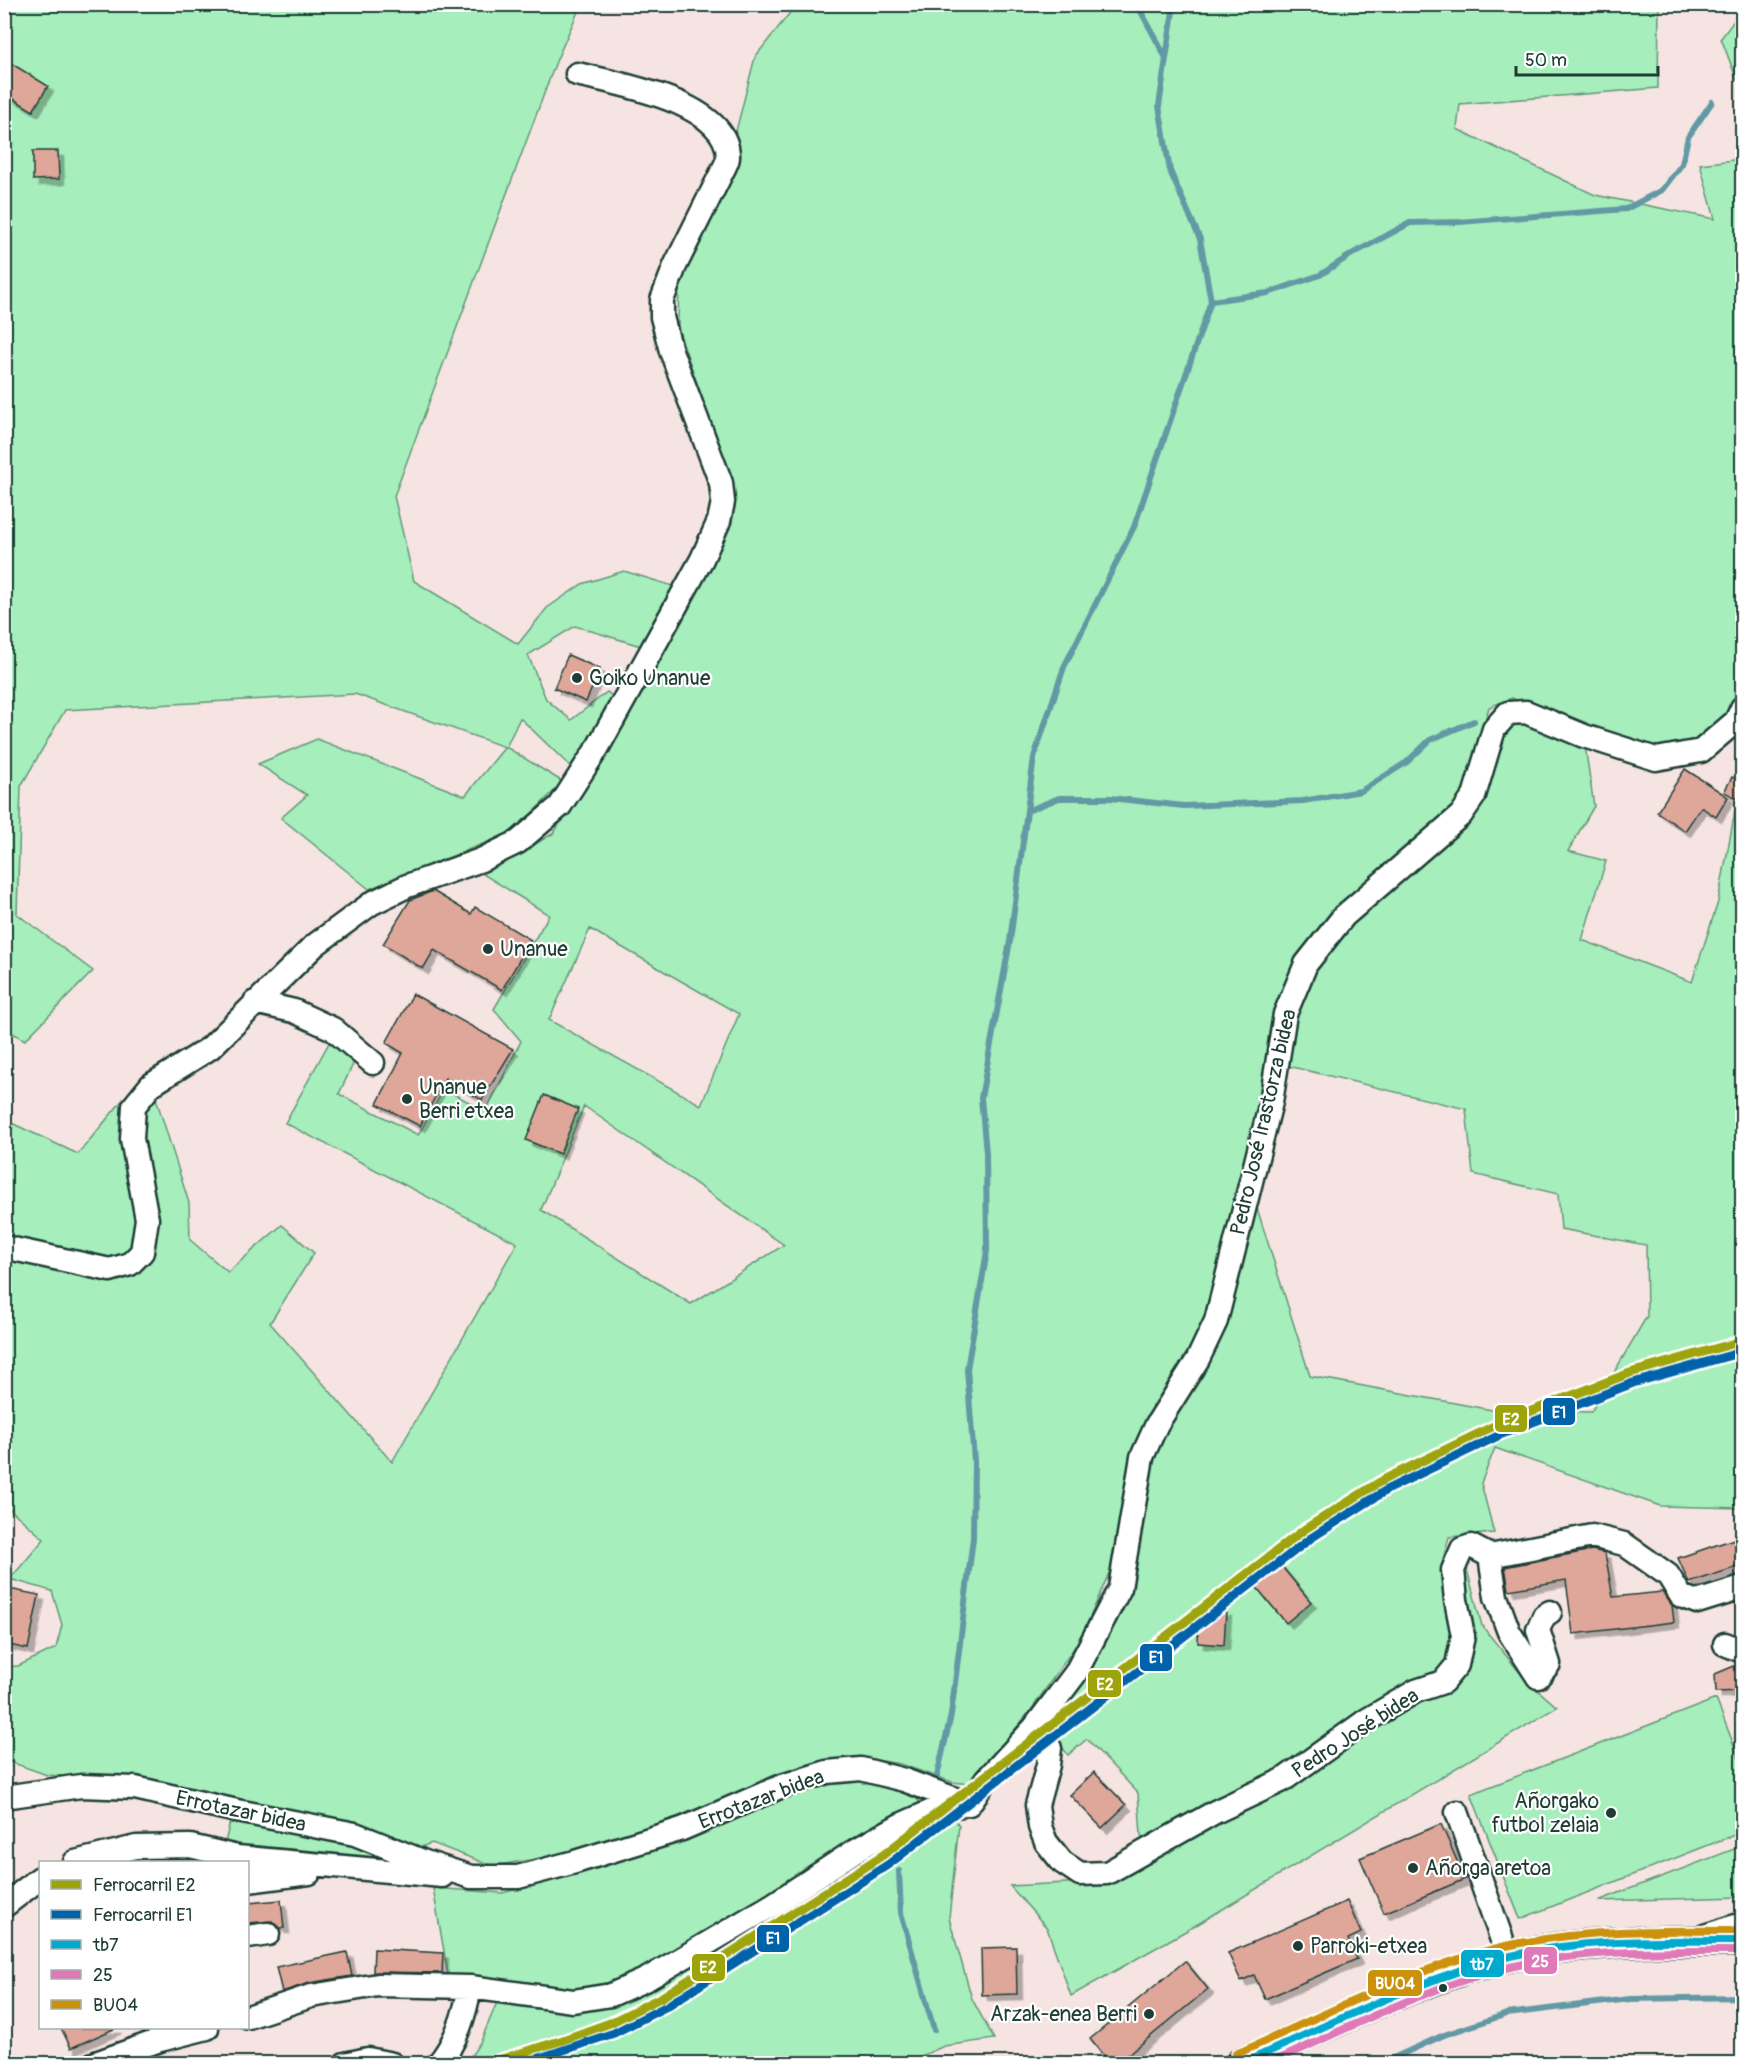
<svg xmlns="http://www.w3.org/2000/svg" width="1747" height="2068" font-family="Pangolin,sans-serif">
<style>
.green{fill:#a6eebc;stroke:#629678;stroke-width:1.5;fill-rule:evenodd}
.lines{fill:none;stroke-linecap:round;stroke-linejoin:round}
.stream{stroke:#6299a4;stroke-width:6}
.building{fill:#dfa69a;stroke:#1f3d34;stroke-width:1.5;filter:url(#shadow)}
.minor-casing{stroke:#1f3d34;stroke-width:27}
.major-casing{stroke:#1f3d34;stroke-width:33}
.minor{stroke:#fff;stroke-width:22}
.major{stroke:#fedf80;stroke-width:28}
.bus-1-casing{stroke:#fff;stroke-width:12}
.bus-2-casing{stroke:#fff;stroke-width:12}
.bus-3-casing{stroke:#fff;stroke-width:12}
.bus-1{stroke:#00a9ce;stroke-width:8}
.bus-2{stroke:#e079b7;stroke-width:8}
.bus-3{stroke:#cc910a;stroke-width:8}
.rail-1-casing{stroke:#fff;stroke-width:14}
.rail-2-casing{stroke:#fff;stroke-width:14}
.rail-1{stroke:#9da40a;stroke-width:9}
.rail-2{stroke:#0063a9;stroke-width:9}
.poi-dot{fill:#1f3d34;stroke:#fff;stroke-width:2}
.labels{text-anchor:middle;stroke-width:4.5;stroke-linejoin:round;paint-order:stroke}
.poi-label{font-size:21px;fill:#1f3d34;stroke:#fff;text-anchor:start}
.street-label{font-size:21px;fill:#1f3d34;stroke:#fff}
.line-badge{stroke:#fff;stroke-width:2}
.badge-label{font-size:16px;text-anchor:middle;font-weight:bold;fill:#fff}
</style>
<defs>
<filter id="shadow"><feDropShadow dx="5.5" dy="5.5" stdDeviation="0" flood-color="#0004"/></filter>
</defs>
<rect width="100%" height="100%" fill="#f5e4e1"/>
<filter id="ink" filterUnits="userSpaceOnUse"><feTurbulence type="fractalNoise" baseFrequency=".0167" numOctaves="2"/><feDisplacementMap in="SourceGraphic" scale="12" xChannelSelector="R" yChannelSelector="G"/><feConvolveMatrix kernelMatrix="1 2 1 2 8 2 1 2 1" color-interpolation-filters="sRGB"/></filter>
<g filter="url(#ink)">
<path class="green" d="M 4,5 L 581,5 L 557,59 L 394,496 L 414,581 L 518,644 L 547,608 L 582,584 L 624,571 L 673,586 L 641,646 L 575,626 L 528,655 L 546,699 L 571,720 L 607,692 L 616,699 L 572,768 L 520,718 L 506,747 L 563,782 L 513,832 L 369,889 L 281,818 L 307,795 L 258,764 L 317,739 L 465,796 L 505,747 L 355,694 L 65,710 L 21,786 L 17,914 L 93,971 L 25,1040 L 4,1028 Z
M 796,5 L 1659,5 L 1658,88 L 1460,104 L 1457,129 L 1595,195 L 1715,219 L 1700,164 L 1742,159 L 1742,691 L 1734,714 L 1705,741 L 1668,750 L 1587,729 L 1512,698 L 1489,707 L 1462,802 L 1345,902 L 1302,950 L 1283,990 L 1264,1103 L 1204,1327 L 1115,1559 L 1081,1638 L 1031,1710 L 970,1784 L 952,1782 L 900,1764 L 859,1757 L 804,1765 L 694,1811 L 573,1853 L 492,1866 L 432,1843 L 381,1861 L 225,1843 L 235,1799 L 138,1782 L 47,1775 L 5,1760 L 5,1667 L 18,1666 L 56,1648 L 62,1625 L 52,1591 L 10,1579 L 44,1539 L 5,1505 L 5,1120 L 78,1154 L 140,1079 L 156,1098 L 189,1203 L 190,1240 L 228,1272 L 282,1225 L 314,1253 L 270,1323 L 392,1462 L 517,1243 L 285,1123 L 336,1030 L 362,1045 L 339,1094 L 418,1135 L 444,1089 L 486,1111 L 521,1041 L 494,1009 L 549,915 L 478,871 L 517,855 L 554,833 L 622,719 L 732,518 L 734,489 L 678,329 L 679,278 L 737,160 L 735,135 L 755,57 ZM 590,929 L 739,1014 L 701,1105 L 549,1020 ZM 584,1106 L 784,1245 L 691,1304 L 541,1210 Z
M 1742,10 L 1742,81 L 1737,80 L 1721,38 Z
M 1529,721 L 1585,746 L 1594,806 L 1568,851 L 1606,861 L 1582,940 L 1692,982 L 1718,902 L 1735,811 L 1742,815 L 1742,1508 L 1660,1506 L 1495,1448 L 1481,1483 L 1494,1533 L 1449,1537 L 1443,1559 L 1464,1558 L 1482,1626 L 1525,1679 L 1557,1707 L 1198,1924 L 1071,1996 L 1047,1928 L 1010,1886 L 1104,1881 L 1149,1860 L 1141,1835 L 1138,1793 L 1087,1739 L 1068,1755 L 1047,1727 L 1093,1658 L 1144,1503 L 1161,1435 L 1256,1205 L 1310,1376 L 1492,1410 L 1591,1412 L 1647,1316 L 1646,1245 L 1561,1229 L 1558,1194 L 1473,1174 L 1466,1109 L 1284,1065 L 1297,1000 L 1312,971 L 1341,934 L 1382,892 L 1465,825 L 1500,737 L 1510,725 Z
M 1716,1699 L 1742,1766 L 1742,1832 L 1520,1919 L 1471,1794 Z
M 851,1778 C 875,1782 906,1783 921,1804 L 914,1813 L 875,1826 L 747,1911 L 619,1982 L 575,1991 L 449,1980 L 433,1888 L 502,1893 L 577,1874 L 675,1843 L 765,1802 L 827,1779 Z
M 951,1815 L 959,1825 L 949,1918 L 972,1999 L 994,2039 L 944,2046 L 903,2064 L 466,2064 L 481,2041 L 497,2002 L 555,2011 L 591,2008 L 862,1855 L 921,1826 Z
M 1742,1846 L 1742,1897 L 1598,1901 Z"/>
<g class="lines">
<path class="stream" d="M 1137,4 L 1166,58
M 1211,301 L 1268,293 L 1320,275 L 1352,254 L 1410,223 L 1459,222 L 1626,209 L 1662,190 L 1682,164 L 1688,137 L 1712,102
M 1027,811 L 1059,798 L 1110,798 L 1184,806 L 1303,801 L 1361,791 L 1407,762 L 1430,740 L 1474,721
M 937,1776 L 951,1715 L 973,1538 L 974,1461 L 967,1369 L 987,1251 L 986,1153 L 981,1098 L 1010,941 L 1034,757 L 1064,667 L 1134,527 L 1211,301 L 1200,239 L 1170,171 L 1159,106 L 1174,4
M 899,1871 L 901,1913 L 934,2030
M 1380,2064 L 1444,2035 L 1507,2014 L 1630,1999 L 1742,1997"/>
</g>
<path class="building" d="M 4,59 L 48,86 L 33,111 L 4,93 Z
M 33,151 L 58,151 L 59,179 L 33,180 Z
M 568,655 L 600,669 L 586,702 L 554,688 Z
M 1685,769 L 1728,797 L 1716,817 L 1701,807 L 1685,831 L 1657,812 Z
M 1732,777 L 1743,782 L 1743,801 L 1724,792 Z
M 433,891 L 471,914 L 475,907 L 531,940 L 502,990 L 434,950 L 423,969 L 383,944 L 410,900 Z
M 413,994 L 513,1049 L 482,1100 L 445,1078 L 420,1126 L 377,1104 L 403,1053 L 386,1043 Z
M 544,1095 L 578,1109 L 560,1154 L 526,1140 Z
M 1737,1538 L 1743,1552 L 1743,1565 L 1689,1583 L 1678,1558 Z
M 1592,1550 L 1605,1553 L 1613,1597 L 1662,1592 L 1672,1605 L 1674,1622 L 1573,1634 L 1566,1580 L 1509,1590 L 1505,1567 Z
M 1274,1557 L 1311,1602 L 1286,1623 L 1249,1578 Z
M 4,1588 L 39,1595 L 28,1649 L 4,1644 Z
M 1199,1610 L 1226,1611 L 1224,1645 L 1198,1643 Z
M 1739,1664 L 1743,1664 L 1743,1691 L 1716,1692 L 1715,1674 Z
M 1094,1772 L 1126,1805 L 1102,1828 L 1070,1795 Z
M 1441,1824 L 1465,1879 L 1384,1913 L 1360,1858 Z
M 281,1900 L 284,1928 L 280,1928 L 272,1921 L 248,1923 L 248,1903 Z
M 1347,1901 L 1361,1933 L 1348,1939 L 1357,1959 L 1265,1999 L 1254,1975 L 1241,1981 L 1228,1953 Z
M 1016,1947 L 1017,1994 L 982,1995 L 981,1948 Z
M 374,1949 L 443,1953 L 442,1973 L 373,1972 Z
M 347,1952 L 352,1976 L 309,1983 L 282,1992 L 276,1967 Z
M 1185,1961 L 1208,1989 L 1117,2064 L 1110,2064 L 1090,2039 Z
M 61,2028 L 116,2028 L 71,2048 Z"/>
<g class="lines">
<g class="minor-casing">
<path id="minor" d="M 255,1002 L 294,1011 L 333,1029 L 373,1063
M 4,1247 L 110,1270 L 130,1264 L 142,1252 L 147,1219 L 132,1139 L 134,1106 L 151,1085 L 210,1048 L 315,945 L 372,903 L 407,886 L 481,860 L 518,842 L 560,806 L 598,747 L 702,559 L 719,521 L 723,502 L 721,483 L 671,351 L 662,317 L 662,300 L 675,266 L 723,170 C 725,166 728,161 728,157 C 729,102 615,83 577,74
M 1490,1556 L 1592,1536 L 1624,1544 L 1668,1575 L 1681,1596 L 1697,1602 L 1742,1588
M 1725,1644 L 1742,1651
M 1034,1728 L 1050,1748 L 1048,1765 L 1037,1805 L 1040,1827 L 1046,1842 L 1062,1862 L 1080,1874 L 1107,1873 L 1215,1812 L 1283,1780 L 1367,1720 L 1416,1691 L 1443,1682 L 1457,1665 L 1463,1636 L 1456,1600 L 1453,1570 L 1462,1549 L 1471,1546 L 1490,1556 L 1496,1597 L 1509,1632 L 1538,1677 L 1549,1664 L 1538,1630 L 1544,1616 L 1550,1612
M 4,1797 L 81,1786 L 135,1788 L 237,1811 L 355,1834 L 425,1862 L 471,1877 L 518,1877 L 575,1862 L 682,1829 L 782,1786 L 827,1772 L 861,1769 L 904,1780 L 969,1804
M 969,1804 L 986,1780 L 1034,1728 L 1075,1674 L 1120,1588 L 1142,1457 L 1157,1424 L 1198,1359 L 1216,1321 L 1271,1102 L 1285,1014 L 1306,964 L 1344,916 L 1461,815 L 1474,796 L 1494,729 L 1508,713 L 1526,712 L 1584,736 L 1656,759 L 1701,751 L 1736,721 L 1742,708
M 1457,1812 L 1508,1957
M 75,1862 L 136,1847 L 190,1846 L 237,1857 L 442,1876
M 248,1881 L 309,1873
M 4,1906 L 40,1878
M 1704,1936 L 1742,1924
M 248,1937 L 268,1934
M 248,2017 L 311,1996 L 378,1985 L 470,1987 L 573,2001 L 611,1995 L 647,1979 L 774,1904 L 856,1850 L 900,1825 L 934,1810 L 968,1804
M 93,2064 L 160,2040 L 207,2028
M 345,2064 L 368,2059 L 392,2064
M 438,2064 C 457,2042 465,2014 470,1987"/>
</g>
<g class="major-casing">
<path id="major" d="M 1240,2064 C 1329,2027 1414,1980 1507,1957 C 1584,1939 1664,1941 1742,1941"/>
</g>
<use href="#minor" class="minor"/>
<use href="#major" class="major"/>
<g class="bus-1-casing">
<path id="bus-1" d="M 1241,2064 C 1328,2026 1414,1980 1507,1957 C 1583,1938 1664,1941 1742,1941"/>
</g>
<g class="bus-2-casing">
<path id="bus-2" d="M 1268,2064 C 1347,2029 1425,1987 1510,1967 C 1585,1949 1665,1951 1742,1951"/>
</g>
<g class="bus-3-casing">
<path id="bus-3" d="M 1236,2054 C 1324,2016 1412,1968 1506,1946 C 1584,1929 1663,1930 1742,1931"/>
</g>
<use href="#bus-1" class="bus-1"/>
<use href="#bus-2" class="bus-2"/>
<use href="#bus-3" class="bus-3"/>
<g class="rail-1-casing">
<path id="rail-1" d="M 486,2064 L 563,2040 L 610,2023 L 662,1997 L 883,1855 L 1305,1529 L 1383,1480 L 1498,1424 L 1630,1373 L 1742,1341"/>
</g>
<g class="rail-2-casing">
<path id="rail-2" d="M 522,2064 L 614,2033 L 667,2006 L 889,1864 L 1311,1538 L 1388,1489 L 1502,1434 L 1633,1383 L 1742,1352"/>
</g>
<use href="#rail-1" class="rail-1"/>
<use href="#rail-2" class="rail-2"/>
</g>
</g>
<g class="poi-dot">
<circle cx="577" cy="678" r="6"/>
<circle cx="488" cy="949" r="6"/>
<circle cx="407" cy="1099" r="6"/>
<circle cx="1611" cy="1813" r="6"/>
<circle cx="1413" cy="1868" r="6"/>
<circle cx="1298" cy="1946" r="6"/>
<circle cx="1443" cy="1988" r="5"/>
<circle cx="1149" cy="2014" r="6"/>
</g>
<g class="labels">
<g class="poi-label">
<text x="589" y="685">Goiko Unanue</text>
<text x="500" y="956">Unanue</text>
<text x="419" y="1094">Unanue<tspan x="419" dy="24">Berri etxea</tspan></text>
<text x="1599" y="1808" text-anchor="end">Añorgako<tspan x="1599" dy="24">futbol zelaia</tspan></text>
<text x="1425" y="1875">Añorga aretoa</text>
<text x="1310" y="1953">Parroki-etxea</text>
<text x="1137" y="2021" text-anchor="end">Arzak-enea Berri</text>
</g>
<g class="street-label">
<text transform="translate(1263 1122) rotate(-77)" y="7">Pedro José Irastorza bidea</text>
<text transform="translate(1355 1733) rotate(-33)" y="7">Pedro José bidea</text>
<text transform="translate(761 1799) rotate(-21)" y="7">Errotazar bidea</text>
<text transform="translate(241 1811) rotate(12)" y="7">Errotazar bidea</text>
</g>
</g>
<g class="line-badge">
<rect x="1542" y="1397" width="34" height="29" rx="6" fill="#0063a9"/>
<rect x="1494" y="1404" width="34" height="29" rx="6" fill="#9da40a"/>
<rect x="1139" y="1643" width="34" height="29" rx="6" fill="#0063a9"/>
<rect x="1087" y="1669" width="35" height="29" rx="6" fill="#9da40a"/>
<rect x="756" y="1924" width="34" height="29" rx="6" fill="#0063a9"/>
<rect x="1523" y="1946" width="35" height="29" rx="6" fill="#e079b7"/>
<rect x="1460" y="1949" width="45" height="29" rx="6" fill="#00a9ce"/>
<rect x="691" y="1953" width="35" height="29" rx="6" fill="#9da40a"/>
<rect x="1367" y="1969" width="56" height="28" rx="6" fill="#cc910a"/>
</g>
<g class="badge-label">
<text x="1559" y="1418">E1</text>
<text x="1511" y="1425">E2</text>
<text x="1156" y="1663">E1</text>
<text x="1105" y="1690">E2</text>
<text x="773" y="1944">E1</text>
<text x="1540" y="1967">25</text>
<text x="1482" y="1970">tb7</text>
<text x="708" y="1973">E2</text>
<text x="1395" y="1989">BU04</text>
</g>
<rect width="1747" height="2068" fill="none" stroke="#fff" stroke-width="24"/>
<rect x="12" y="12" width="1723" height="2044" fill="none" stroke="#1f3d34" stroke-width="2" filter="url(#ink)"/>
<rect x="39" y="1861" width="210" height="168" fill="#ffffff" stroke="#a5b1ae" stroke-width="1.5"/>
<rect x="51" y="1880" width="30" height="9" fill="#9da40a" stroke="#a5b1ae" stroke-width="1.5"/>
<text x="93" y="1891" font-size="18" fill="#1f3d34">Ferrocarril E2</text>
<rect x="51" y="1910" width="30" height="9" fill="#0063a9" stroke="#a5b1ae" stroke-width="1.5"/>
<text x="93" y="1921" font-size="18" fill="#1f3d34">Ferrocarril E1</text>
<rect x="51" y="1940" width="30" height="9" fill="#00a9ce" stroke="#a5b1ae" stroke-width="1.5"/>
<text x="93" y="1951" font-size="18" fill="#1f3d34">tb7</text>
<rect x="51" y="1970" width="30" height="9" fill="#e079b7" stroke="#a5b1ae" stroke-width="1.5"/>
<text x="93" y="1981" font-size="18" fill="#1f3d34">25</text>
<rect x="51" y="2000" width="30" height="9" fill="#cc910a" stroke="#a5b1ae" stroke-width="1.5"/>
<text x="93" y="2011" font-size="18" fill="#1f3d34">BU04</text>
<path d="M1516 66v9h142v-9" fill="none" stroke="#1f3d34" stroke-width="3"/>
<text x="1525" y="66" font-size="18" fill="#1f3d34" stroke="#ffffff" stroke-width="4.5" paint-order="stroke">50 m</text>
</svg>
